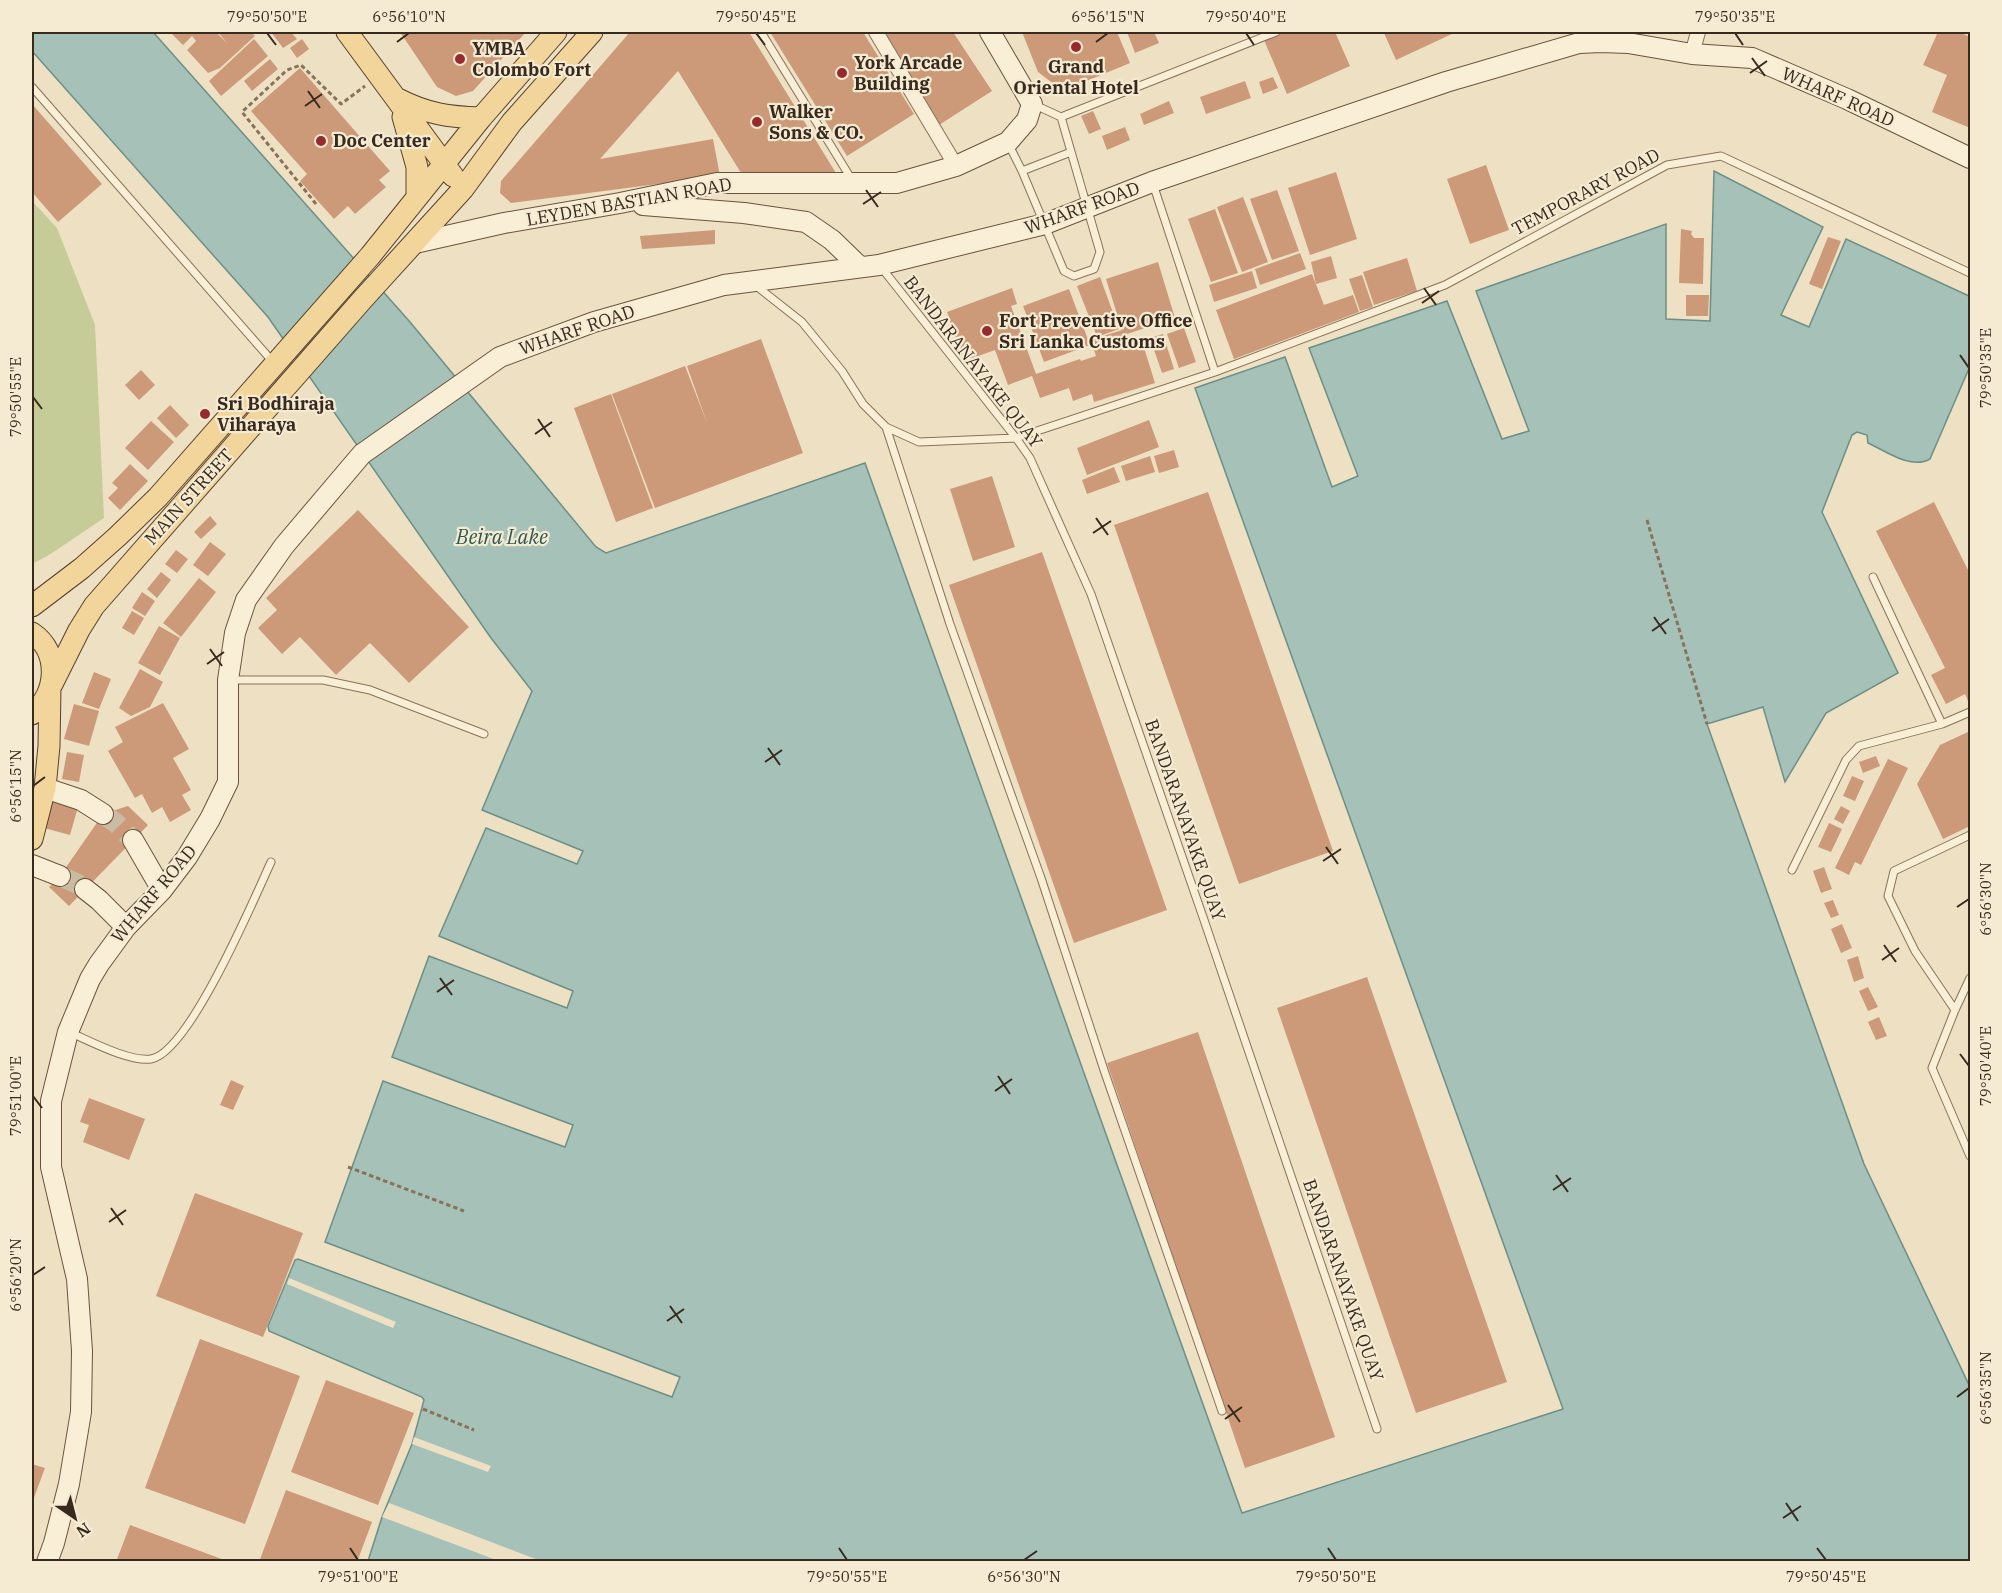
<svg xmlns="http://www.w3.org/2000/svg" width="2002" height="1593" font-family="'IBM Plex Serif',serif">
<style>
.green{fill:#c6cc97}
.water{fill:#a5c1b8;stroke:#6c8f86;stroke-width:1.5}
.pier{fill:#eee0c3}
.building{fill:#cc9a79}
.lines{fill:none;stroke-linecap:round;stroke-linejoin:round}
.secondary-tunnel{stroke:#cabca2;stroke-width:20;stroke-dasharray:20 10;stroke-linecap:butt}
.lane-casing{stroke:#88725a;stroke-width:9}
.street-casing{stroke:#88725a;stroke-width:16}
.secondary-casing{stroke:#6a533d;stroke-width:22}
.primary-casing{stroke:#56402e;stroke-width:23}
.path{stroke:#88725a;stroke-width:3;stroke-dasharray:4.5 3;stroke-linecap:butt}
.lane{stroke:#f9eed6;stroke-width:7}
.street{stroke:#f9eed6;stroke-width:14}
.secondary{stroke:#f9eed6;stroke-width:20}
.primary{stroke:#f1d59a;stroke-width:21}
.ticks{fill:none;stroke:#382a1e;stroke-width:2}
.poi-dot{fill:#972a2c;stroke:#f5ebd2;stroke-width:2}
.labels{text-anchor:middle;stroke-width:4.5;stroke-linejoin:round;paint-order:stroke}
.poi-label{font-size:18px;font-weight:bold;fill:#382a1e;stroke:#f5ebd2;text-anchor:start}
.street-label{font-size:18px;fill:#382a1e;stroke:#f5ebd2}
.water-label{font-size:20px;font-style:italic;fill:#2d5754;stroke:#f5ebd2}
.neatline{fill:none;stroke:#382a1e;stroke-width:2}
.ticks-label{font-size:15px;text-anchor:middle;fill:#382a1e}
</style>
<rect width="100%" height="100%" fill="#eee0c3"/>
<path class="green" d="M 32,201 L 57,228 L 95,325 L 104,518 L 49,555 L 32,564 Z"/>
<path class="water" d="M 32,32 L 153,32 L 410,322 L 596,547 L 606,553 L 865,463 L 1242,1513 L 1563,1409 L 1195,388 L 1285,357 L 1332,487 L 1358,476 L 1309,348 L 1447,301 L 1502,439 L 1529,431 L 1476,291 L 1666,224 L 1666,319 L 1710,321 L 1714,171 L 1823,227 L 1781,315 L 1809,327 L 1846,239 L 1969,296 L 1970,366 L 1930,459 C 1911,470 1886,451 1868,443 L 1867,435 L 1857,432 L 1852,435 L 1822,512 L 1898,673 L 1826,713 L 1785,782 L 1763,707 L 1707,724 L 1864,1164 L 1970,1387 L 1970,1561 L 368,1561 L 382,1517 L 412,1444 L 424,1400 L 422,1397 L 269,1331 L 268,1326 L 295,1260 L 298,1259 L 672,1397 L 680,1377 L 325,1242 L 383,1081 L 565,1147 L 573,1125 L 392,1057 L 429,956 L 567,1008 L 573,991 L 439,936 L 486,828 L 577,864 L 583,851 L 482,810 L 532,691 L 491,638 L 268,317 L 32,51 Z"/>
<path class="pier" d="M 289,1278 L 396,1322 L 393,1328 L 287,1284 Z
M 414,1437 L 491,1466 L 488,1472 L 412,1444 Z
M 389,1503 L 541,1561 L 499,1561 L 382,1517 Z"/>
<path class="building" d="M 170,32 L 216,32 L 227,43 L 218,32 L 251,32 L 255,36 L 220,68 L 208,73 L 187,50 L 196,41 L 192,36 L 183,45 Z
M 271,32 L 291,32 L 297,39 L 283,48 Z
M 400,32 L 526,32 L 473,91 L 456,96 L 437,87 Z
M 630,32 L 749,32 L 839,178 L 741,173 L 678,71 L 600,159 L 713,139 L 720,176 L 511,203 L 500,193 L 501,181 Z
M 770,32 L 863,32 L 914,114 L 847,156 Z
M 891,32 L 953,32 L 992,91 L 939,125 L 883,37 Z
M 1022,32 L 1117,32 L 1130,63 L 1072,87 L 1054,84 L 1038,72 Z
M 1127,32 L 1154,32 L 1159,43 L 1135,53 Z
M 1283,32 L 1335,32 L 1350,66 L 1287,94 L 1264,40 Z
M 1387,32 L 1453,32 L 1454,33 L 1396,60 L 1384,33 Z
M 1938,32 L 1959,32 L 1970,37 L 1970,128 L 1932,112 L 1947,75 L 1923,65 Z
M 254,39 L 268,56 L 221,96 L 209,81 Z
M 302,39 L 309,49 L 297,58 L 290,48 Z
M 270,59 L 278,69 L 252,91 L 244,81 Z
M 300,68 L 390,171 L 379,180 L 386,187 L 355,214 L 348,206 L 334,219 L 300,181 L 307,174 L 251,111 Z
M 1273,77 L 1278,88 L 1263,94 L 1259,82 Z
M 1245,81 L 1251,98 L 1206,114 L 1200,97 Z
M 1169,101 L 1174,113 L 1144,125 L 1140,114 Z
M 32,104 L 102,184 L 58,222 L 32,192 Z
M 1093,111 L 1101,129 L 1089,134 L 1081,116 Z
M 1125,127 L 1130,140 L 1107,150 L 1102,136 Z
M 1486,165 L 1509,230 L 1470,244 L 1447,179 Z
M 1336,172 L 1357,239 L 1310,255 L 1288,188 Z
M 1277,190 L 1299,251 L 1272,260 L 1250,199 Z
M 1243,197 L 1268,262 L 1242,272 L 1217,207 Z
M 1215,209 L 1238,273 L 1211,282 L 1188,219 Z
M 1681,229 L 1692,231 L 1691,234 L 1694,238 L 1704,238 L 1703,284 L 1679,283 Z
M 715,230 L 715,244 L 642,249 L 640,236 Z
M 1828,237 L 1841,241 L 1822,289 L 1809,284 Z
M 1300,253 L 1306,269 L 1260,285 L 1255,269 Z
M 1331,256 L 1337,278 L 1316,284 L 1311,262 Z
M 1407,258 L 1417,291 L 1374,305 L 1363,272 Z
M 1158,262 L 1175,318 L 1124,335 L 1126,343 L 1141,338 L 1155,383 L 1094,402 L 1092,394 L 1073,401 L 1069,388 L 1040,398 L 1032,376 L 1008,385 L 995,350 L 964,361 L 947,312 L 1012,288 L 1017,304 L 1011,306 L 1036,374 L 1080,359 L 1081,361 L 1096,356 L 1091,340 L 1122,330 L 1106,279 Z
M 1252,271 L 1257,288 L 1214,302 L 1209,285 Z
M 1312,274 L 1324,305 L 1353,295 L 1359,312 L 1234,359 L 1216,310 Z
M 1362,275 L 1373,307 L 1360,311 L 1349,279 Z
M 1100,277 L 1119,329 L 1097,337 L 1077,286 Z
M 1069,289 L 1090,345 L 1044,362 L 1023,306 Z
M 1686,295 L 1709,295 L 1708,316 L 1686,316 Z
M 1184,328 L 1196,362 L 1179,368 L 1167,334 Z
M 1163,334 L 1174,369 L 1162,373 L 1150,338 Z
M 761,339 L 803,453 L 655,508 L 612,394 L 685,366 L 707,423 L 687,366 Z
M 141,370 L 155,385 L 139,400 L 125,385 Z
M 611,394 L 653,508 L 616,522 L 574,408 Z
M 170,405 L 189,425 L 176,438 L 157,418 Z
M 1149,420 L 1159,447 L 1087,475 L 1077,448 Z
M 151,421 L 174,442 L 148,470 L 125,448 Z
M 1174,450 L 1179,467 L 1159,473 L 1154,456 Z
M 1150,456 L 1155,472 L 1126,481 L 1121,466 Z
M 130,464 L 148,481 L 120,510 L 108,498 L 118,488 L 112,483 Z
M 1114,467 L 1120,482 L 1087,494 L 1082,480 Z
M 992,476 L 1015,547 L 973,561 L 950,489 Z
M 1208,492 L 1333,851 L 1239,884 L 1114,525 Z
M 1934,502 L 1970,574 L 1970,667 L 1969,668 L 1970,669 L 1970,699 L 1968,701 L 1965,694 L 1946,704 L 1931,675 L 1945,668 L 1876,531 Z
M 358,510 L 469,627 L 409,683 L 370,643 L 336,675 L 300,637 L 282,654 L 258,628 L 277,610 L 266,598 Z
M 210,516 L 217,524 L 201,539 L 194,532 Z
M 210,542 L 226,554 L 208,576 L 193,565 Z
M 176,550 L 188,559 L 177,573 L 165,564 Z
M 1042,552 L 1167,910 L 1074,943 L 949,585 Z
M 161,572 L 171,580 L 157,598 L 147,589 Z
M 199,578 L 216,592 L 181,637 L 163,623 Z
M 142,592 L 155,601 L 145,616 L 132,608 Z
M 132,611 L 144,618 L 134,635 L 122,628 Z
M 159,626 L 180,638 L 160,675 L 138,663 Z
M 140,669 L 163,682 L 150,707 L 131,716 L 119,708 Z
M 94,672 L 111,679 L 99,709 L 82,703 Z
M 163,703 L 189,749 L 173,758 L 191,790 L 182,795 L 191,810 L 170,822 L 162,807 L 152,813 L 142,794 L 135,798 L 108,751 L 123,742 L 115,727 Z
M 74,704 L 99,711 L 89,746 L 64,739 Z
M 1970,731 L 1970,826 L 1943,839 L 1917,784 L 1940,745 Z
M 67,752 L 84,755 L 79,782 L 62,779 Z
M 1876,756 L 1880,766 L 1863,773 L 1859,762 Z
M 1888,759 L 1908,768 L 1861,865 L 1855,862 L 1849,875 L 1835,868 Z
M 1852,776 L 1864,781 L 1855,801 L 1843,796 Z
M 51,800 L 78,807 L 70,835 L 44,828 Z
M 128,806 L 148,825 L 69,906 L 49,887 L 60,876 L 103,814 Z
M 1841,806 L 1850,811 L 1843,824 L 1834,819 Z
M 1829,823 L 1842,829 L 1831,852 L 1818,847 Z
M 1824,867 L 1832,889 L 1821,893 L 1813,871 Z
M 1833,900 L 1839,915 L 1831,918 L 1824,903 Z
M 1842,924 L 1852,948 L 1841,953 L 1831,929 Z
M 1858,956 L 1864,978 L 1854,982 L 1847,960 Z
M 1367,977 L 1507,1382 L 1416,1413 L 1277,1008 Z
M 1868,987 L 1878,1007 L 1868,1011 L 1859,991 Z
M 1879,1017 L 1887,1036 L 1876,1040 L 1868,1022 Z
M 1198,1032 L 1335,1437 L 1245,1468 L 1107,1063 Z
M 231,1080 L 244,1086 L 233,1110 L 220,1105 Z
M 89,1098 L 145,1119 L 129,1160 L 83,1142 L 89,1125 L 80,1122 Z
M 195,1193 L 303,1233 L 263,1337 L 156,1296 Z
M 200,1339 L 300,1376 L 245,1524 L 145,1488 Z
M 326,1380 L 414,1413 L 378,1505 L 291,1472 Z
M 32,1464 L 45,1468 L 32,1503 Z
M 286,1490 L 372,1522 L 357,1562 L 259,1562 Z
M 130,1525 L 227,1561 L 226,1562 L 116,1562 Z"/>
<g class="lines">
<path class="secondary-tunnel" d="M 103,814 L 116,823 L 133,840
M 60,876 L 78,884 L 85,889"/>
<g class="lane-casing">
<path id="lane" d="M 761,32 L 852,180
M 32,87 L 273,362
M 1035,105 L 1061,117 L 1276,32
M 1008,143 L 1022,171 L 1064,271 L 1074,276 L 1094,269 L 1100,252 L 1061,117
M 1022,171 L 1071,152
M 881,267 L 1016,438 L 1030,458 L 1091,594 L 1204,920 L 1377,1429
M 755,285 L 802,322 L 842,371 L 863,404 L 886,427 L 919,442 L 1016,438 L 1215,372 L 1153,184
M 1215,372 L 1445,285 L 1667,165 L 1721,156 L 1970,273
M 886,427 L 950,624 L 1041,878 L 1105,1073 L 1222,1411
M 1873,577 L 1942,724
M 231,680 L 323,680 L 370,690 L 484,734
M 1792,870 L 1846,760 L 1859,746 L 1942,724 L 1970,712
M 1970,978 L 1955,1010 L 1932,1068 L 1970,1156
M 1955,1010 L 1915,951 L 1888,896 L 1894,871 L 1970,835
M 69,1032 C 90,1041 129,1062 151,1059 C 189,1053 254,899 271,862"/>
</g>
<g class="street-casing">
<path id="street" d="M 876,32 L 956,166
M 1692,54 L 1698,32"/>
</g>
<g class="secondary-casing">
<path id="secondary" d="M 643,205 L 744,213 L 806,222 L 832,240 L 860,267
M 415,243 L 504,223 L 620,203 L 717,183 L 897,183 L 956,166 L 1008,142 L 1027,120 L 1032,104 L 990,32
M 45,788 L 81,800 L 103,814
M 133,840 L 162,890
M 32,865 L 60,876
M 85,889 L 99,900 L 126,927
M 47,1562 L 54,1543 L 69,1484 L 81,1412 L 82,1351 L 77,1279 L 51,1167 L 51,1101 L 68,1032 L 90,979 L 99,964 L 126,927 L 162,890 L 187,857 L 210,819 L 228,782 L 228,680 L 235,633 L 246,600 L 284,546 L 362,454 L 500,357 L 594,322 L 724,285 L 879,265 L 1045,224 L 1152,182 L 1446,82 L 1579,43 L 1601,42 L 1628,43 L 1692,54 L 1752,58 L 1847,99 L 1970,158"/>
</g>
<g class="primary-casing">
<path id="primary" d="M 347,32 L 453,176
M 398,99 C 427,114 449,117 481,118
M 403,117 L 417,167 L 417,197
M 32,606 L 82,568 L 118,536 L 158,497 L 370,256 L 481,118 L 556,32
M 32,633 C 61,652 57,695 32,714
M 52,684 L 79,630 L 94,606 L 362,300 L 463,189 L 512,122 L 592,32
M 32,839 L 45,788 L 49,746 L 50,688"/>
</g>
<path class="path" d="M 316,204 L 242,112 L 287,70 L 301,65 L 341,104 L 365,86
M 1647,520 L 1707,724
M 348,1167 L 464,1211
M 423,1409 L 474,1430"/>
<use href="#lane" class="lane"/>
<use href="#street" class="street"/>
<use href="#secondary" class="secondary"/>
<use href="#primary" class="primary"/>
</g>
<path class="ticks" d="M 267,33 L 276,45M 756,33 L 765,45M 1246,33 L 1254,45M 1735,33 L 1743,45M 397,42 L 409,33M 1096,42 L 1108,33M 1752,58 L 1765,76M 1750,73 L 1767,61M 308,91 L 320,108M 305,106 L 322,94M 866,190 L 878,207M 863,204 L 881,192M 1424,288 L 1436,305M 1422,303 L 1439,291M 1960,355 L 1969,368M 33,397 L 42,409M 538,419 L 550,437M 535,434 L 552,422M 1096,518 L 1108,535M 1093,533 L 1111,521M 1654,617 L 1666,634M 1652,631 L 1669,619M 210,649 L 222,666M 207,664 L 224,652M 768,748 L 780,765M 765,762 L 782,750M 33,786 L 45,777M 1326,847 L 1338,864M 1323,861 L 1341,849M 1957,907 L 1969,899M 1884,945 L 1896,962M 1882,960 L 1899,948M 440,978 L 452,995M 437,992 L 454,980M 1960,1054 L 1969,1066M 998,1076 L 1010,1094M 995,1091 L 1012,1079M 33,1096 L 42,1108M 1556,1175 L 1568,1192M 1553,1190 L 1571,1178M 111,1208 L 123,1225M 109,1222 L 126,1210M 33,1275 L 45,1267M 670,1306 L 682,1323M 667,1321 L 684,1309M 1957,1397 L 1969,1388M 1228,1405 L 1240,1422M 1225,1419 L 1242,1407M 1786,1503 L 1798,1521M 1783,1518 L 1801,1506M 350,1548 L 358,1560M 839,1548 L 847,1560M 1328,1548 L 1336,1560M 1817,1548 L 1826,1560M 1024,1560 L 1037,1551"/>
<g class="poi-dot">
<circle cx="1076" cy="47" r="6"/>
<circle cx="460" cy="59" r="6"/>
<circle cx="842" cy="73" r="6"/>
<circle cx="757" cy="122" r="6"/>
<circle cx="321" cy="141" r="6"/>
<circle cx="987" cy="331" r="6"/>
<circle cx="205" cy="414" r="6"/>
</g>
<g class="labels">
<g class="poi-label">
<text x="472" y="55">YMBA<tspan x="472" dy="21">Colombo Fort</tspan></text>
<text x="854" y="69">York Arcade<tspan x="854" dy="21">Building</tspan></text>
<text x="1076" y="73" text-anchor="middle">Grand<tspan x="1076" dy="21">Oriental Hotel</tspan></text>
<text x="769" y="118">Walker<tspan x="769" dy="21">Sons &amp; CO.</tspan></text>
<text x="333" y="147">Doc Center</text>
<text x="999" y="327">Fort Preventive Office<tspan x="999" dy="21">Sri Lanka Customs</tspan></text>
<text x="217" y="410">Sri Bodhiraja<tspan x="217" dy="21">Viharaya</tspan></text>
</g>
<g class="street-label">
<text transform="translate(1838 97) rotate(24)" y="6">WHARF ROAD</text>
<text transform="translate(1586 192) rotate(-28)" y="6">TEMPORARY ROAD</text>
<text transform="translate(629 202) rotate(-10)" y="6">LEYDEN BASTIAN ROAD</text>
<text transform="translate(1082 208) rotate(-20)" y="6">WHARF ROAD</text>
<text transform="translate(577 330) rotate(-19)" y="6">WHARF ROAD</text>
<text transform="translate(973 362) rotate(52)" y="6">BANDARANAYAKE QUAY</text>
<text transform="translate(189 497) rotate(-48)" y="6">MAIN STREET</text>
<text transform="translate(1185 820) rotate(71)" y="6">BANDARANAYAKE QUAY</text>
<text transform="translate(154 894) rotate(-50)" y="6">WHARF ROAD</text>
<text transform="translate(1343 1280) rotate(71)" y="6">BANDARANAYAKE QUAY</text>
</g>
<g class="water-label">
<text x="502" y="544">Beira Lake</text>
</g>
</g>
<rect width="2002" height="1593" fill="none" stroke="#f5ebd2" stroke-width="66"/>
<g transform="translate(75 1518) rotate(145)" stroke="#f5ebd2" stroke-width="4.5" paint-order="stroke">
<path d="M0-4.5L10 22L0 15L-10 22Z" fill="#382a1e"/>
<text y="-9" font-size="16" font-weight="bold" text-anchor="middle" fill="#382a1e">N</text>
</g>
<rect x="33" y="33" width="1936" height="1527" class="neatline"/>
<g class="ticks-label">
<text x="267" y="22">79°50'50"E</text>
<text x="409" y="22">6°56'10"N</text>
<text x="756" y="22">79°50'45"E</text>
<text x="1108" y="22">6°56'15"N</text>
<text x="1246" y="22">79°50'40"E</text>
<text x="1735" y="22">79°50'35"E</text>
<text transform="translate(1986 368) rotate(-90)" y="5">79°50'35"E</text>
<text transform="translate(16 397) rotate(-90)" y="5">79°50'55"E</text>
<text transform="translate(16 786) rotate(-90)" y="5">6°56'15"N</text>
<text transform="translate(1986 899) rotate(-90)" y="5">6°56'30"N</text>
<text transform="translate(1986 1066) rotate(-90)" y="5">79°50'40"E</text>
<text transform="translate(16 1096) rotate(-90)" y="5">79°51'00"E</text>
<text transform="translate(16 1275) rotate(-90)" y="5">6°56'20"N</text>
<text transform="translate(1986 1388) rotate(-90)" y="5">6°56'35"N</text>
<text x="358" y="1582">79°51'00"E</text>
<text x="847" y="1582">79°50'55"E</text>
<text x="1024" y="1582">6°56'30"N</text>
<text x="1336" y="1582">79°50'50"E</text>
<text x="1826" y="1582">79°50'45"E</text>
</g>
</svg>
